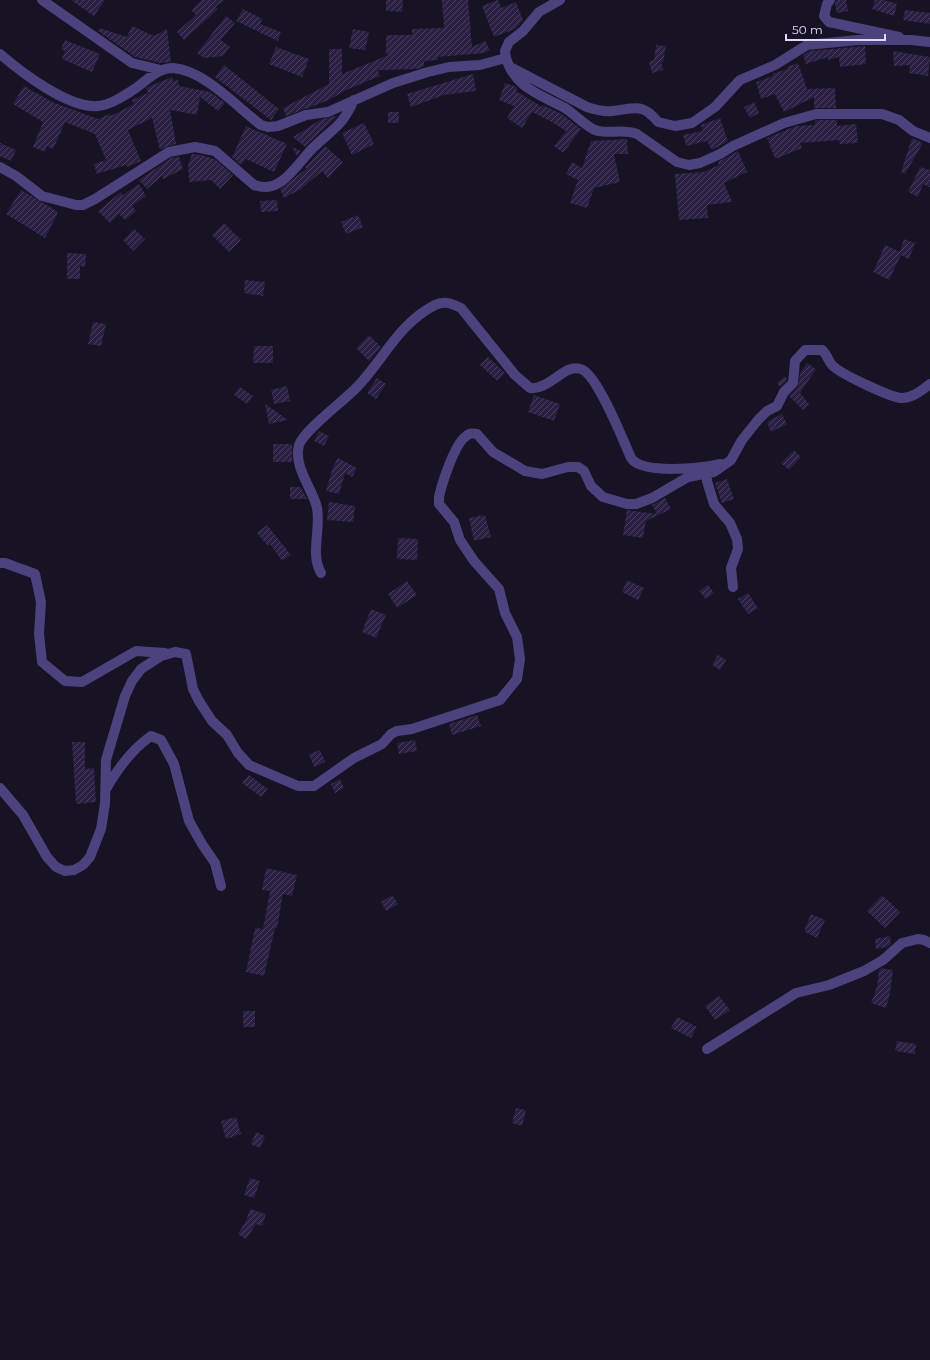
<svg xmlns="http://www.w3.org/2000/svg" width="930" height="1360" font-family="Montserrat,sans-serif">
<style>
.building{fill:url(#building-hatch)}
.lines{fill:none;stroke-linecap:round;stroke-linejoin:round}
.minor{stroke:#4b427e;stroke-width:10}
</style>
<defs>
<pattern id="building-hatch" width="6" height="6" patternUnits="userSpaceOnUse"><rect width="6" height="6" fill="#2b2043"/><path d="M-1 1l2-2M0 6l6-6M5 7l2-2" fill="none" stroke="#49405f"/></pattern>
</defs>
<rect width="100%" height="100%" fill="#171224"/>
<path class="building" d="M 71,0 L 105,0 L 94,16 Z
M 202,0 L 225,0 L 215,7 L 218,9 L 184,40 L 177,32 L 196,15 L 191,10 Z
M 386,0 L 403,0 L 402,12 L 386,11 Z
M 442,0 L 468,0 L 472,47 L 485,41 L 490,50 L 484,53 L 438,57 L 438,60 L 424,61 L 424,66 L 417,69 L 378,70 L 380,76 L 346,90 L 329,100 L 286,116 L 283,108 L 329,84 L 329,49 L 342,49 L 342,74 L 389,55 L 386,54 L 386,35 L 412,35 L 412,29 L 444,28 Z
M 498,0 L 501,8 L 516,2 L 523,20 L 515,29 L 494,37 L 482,6 Z
M 836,0 L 846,0 L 848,11 L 837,13 L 835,4 Z
M 875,0 L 884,0 L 897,4 L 894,16 L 872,9 Z
M 243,9 L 262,19 L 260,24 L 281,32 L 278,41 L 236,21 Z
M 905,10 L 930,13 L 930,24 L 903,20 Z
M 226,16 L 235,23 L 221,40 L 230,47 L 223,56 L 204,58 L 197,53 Z
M 132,26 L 154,36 L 167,29 L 171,62 L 160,63 L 135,57 L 98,31 L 99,28 L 127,37 Z
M 353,29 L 369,32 L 365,50 L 349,48 Z
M 65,40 L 100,54 L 92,72 L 62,59 L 65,51 L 61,49 Z
M 656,45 L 666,46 L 663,63 L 661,62 L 663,70 L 652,73 L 649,62 L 654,60 Z
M 865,46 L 866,64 L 840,67 L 839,57 L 828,60 L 828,57 L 806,64 L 803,55 L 809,51 Z
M 276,47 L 309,59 L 302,77 L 269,64 Z
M 893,51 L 930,57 L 928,76 L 909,73 L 910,65 L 894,66 Z
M 798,63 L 807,89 L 835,88 L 836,108 L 814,108 L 814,97 L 784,112 L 775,94 L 761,99 L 756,82 L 773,76 L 772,74 L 788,69 L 787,67 Z
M 224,65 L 279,109 L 271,120 L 215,77 Z
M 473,74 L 476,91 L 444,95 L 411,107 L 407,94 Z
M 172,77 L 173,81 L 178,80 L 179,86 L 210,92 L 225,103 L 218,111 L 200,97 L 197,115 L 170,110 L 176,144 L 168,146 L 160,150 L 152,118 L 128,130 L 141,161 L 127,167 L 126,165 L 97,174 L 94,164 L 106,160 L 95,134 L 65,122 L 53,149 L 47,146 L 45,152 L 33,147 L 43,122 L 13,104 L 24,86 L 52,102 L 98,119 L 110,114 L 111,116 L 134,104 L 132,100 L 148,93 L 146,88 L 148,87 Z
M 505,83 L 517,87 L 516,91 L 542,107 L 543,105 L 562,114 L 581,129 L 563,153 L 554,146 L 566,131 L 550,121 L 532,112 L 522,128 L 507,118 L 514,106 L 499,100 Z
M 754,102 L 759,113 L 750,118 L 744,107 Z
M 388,112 L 399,112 L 399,123 L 388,123 Z
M 338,115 L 305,147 L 293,137 L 320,120 Z
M 720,118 L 728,141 L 712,150 L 707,141 L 686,146 L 683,135 L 703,131 L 701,125 Z
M 817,120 L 837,120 L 837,126 L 856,124 L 858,143 L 840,144 L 839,140 L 800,143 L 802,148 L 775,159 L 767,138 L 796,126 L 815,125 L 815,121 Z
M 364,123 L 374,144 L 352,155 L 342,133 Z
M 246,126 L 287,144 L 274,172 L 246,159 L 241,165 L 232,157 Z
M 912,138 L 923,143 L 905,174 L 901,172 Z
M 627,139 L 628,154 L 614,154 L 620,182 L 594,188 L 587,208 L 570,203 L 578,180 L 566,174 L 572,162 L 582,168 L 591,141 Z
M 0,143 L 16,150 L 11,161 L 0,156 Z
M 325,146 L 343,162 L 328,178 L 322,171 L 301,189 L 284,198 L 280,189 L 306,169 L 305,167 Z
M 292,147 L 301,151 L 297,156 Z
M 738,151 L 747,172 L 724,183 L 732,202 L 707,205 L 708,218 L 679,220 L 675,174 L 704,172 L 719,165 L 718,162 Z
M 192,154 L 202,155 L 216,160 L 233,175 L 220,189 L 211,180 L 189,182 L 188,165 Z
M 179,157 L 183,169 L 163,179 L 162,176 L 147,189 L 139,180 L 171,158 Z
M 920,167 L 930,170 L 930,187 L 923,184 L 918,197 L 908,192 Z
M 139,184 L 146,196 L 132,206 L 136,211 L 125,220 L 119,214 L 110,223 L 98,211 L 121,192 L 123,195 Z
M 21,190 L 57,211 L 57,215 L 45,238 L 6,214 Z
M 277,200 L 278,211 L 261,212 L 260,201 Z
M 358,215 L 363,227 L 346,234 L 341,222 Z
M 224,223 L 241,240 L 229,252 L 212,235 Z
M 134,229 L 145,239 L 133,251 L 123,240 Z
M 904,239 L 915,243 L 909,259 L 901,255 L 889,280 L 873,272 L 885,245 L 900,252 Z
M 67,253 L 86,254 L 85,267 L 80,266 L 80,279 L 67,279 Z
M 245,280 L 265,282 L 263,296 L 244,293 Z
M 93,322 L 106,324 L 101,346 L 88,344 Z
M 369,335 L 381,347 L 369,361 L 356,348 Z
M 254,346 L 273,346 L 273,363 L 253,363 Z
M 488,357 L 505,373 L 497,381 L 480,365 Z
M 807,363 L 816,369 L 800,393 L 809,404 L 803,410 L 789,396 L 798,387 L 800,373 Z
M 785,376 L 787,380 L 780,387 L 777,383 Z
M 377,378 L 386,384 L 376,399 L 367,393 Z
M 287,386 L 290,401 L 274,404 L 271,390 Z
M 240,387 L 253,396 L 247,404 L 234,395 Z
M 534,395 L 560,404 L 554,421 L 528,412 Z
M 265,404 L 288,420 L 269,424 Z
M 782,414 L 787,424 L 771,432 L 767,422 Z
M 319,431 L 329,436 L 324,446 L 314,441 Z
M 273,444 L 292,444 L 292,462 L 273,462 Z
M 794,450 L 801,457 L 789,470 L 781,463 Z
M 338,458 L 357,468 L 352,477 L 345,473 L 339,494 L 326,491 L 333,467 Z
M 727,479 L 734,499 L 722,503 L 715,483 Z
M 290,487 L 301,487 L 307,499 L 290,499 Z
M 665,498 L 671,509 L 646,521 L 643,538 L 623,535 L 627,510 L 657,514 L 652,505 Z
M 329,502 L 355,506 L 353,522 L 327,520 Z
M 485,515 L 491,537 L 474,541 L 469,518 Z
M 267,525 L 291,555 L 282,561 L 270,544 L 268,546 L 257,533 Z
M 398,538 L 418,539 L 417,560 L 397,559 Z
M 627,580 L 644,588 L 638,600 L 622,592 Z
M 407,581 L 417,595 L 397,608 L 388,594 Z
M 708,585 L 714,593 L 706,599 L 699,591 Z
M 748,593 L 758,608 L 748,614 L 738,599 Z
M 371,609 L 386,615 L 376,638 L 362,632 Z
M 718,655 L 726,660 L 720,670 L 712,665 Z
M 477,715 L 481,726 L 452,735 L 449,724 Z
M 415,740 L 417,751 L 399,754 L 397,743 Z
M 72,742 L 85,742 L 85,769 L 94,768 L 96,802 L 76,804 Z
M 320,750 L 325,762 L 314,767 L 309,754 Z
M 249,775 L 268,789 L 261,797 L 242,783 Z
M 340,779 L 344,788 L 335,793 L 331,784 Z
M 266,868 L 297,875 L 292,896 L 283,894 L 277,928 L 275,928 L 264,976 L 246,972 L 255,928 L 263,929 L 270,891 L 262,890 Z
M 392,895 L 398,904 L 386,911 L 381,902 Z
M 882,895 L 900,912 L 885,928 L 867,911 Z
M 811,914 L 825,920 L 817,938 L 805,932 L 805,928 Z
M 890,936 L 891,944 L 887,947 L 876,949 L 875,939 Z
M 881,968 L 893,970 L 890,993 L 886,1008 L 871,1003 L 877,987 L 879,970 Z
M 719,996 L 730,1010 L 715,1020 L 705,1006 Z
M 243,1011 L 255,1011 L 255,1027 L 243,1027 Z
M 677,1017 L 697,1027 L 691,1038 L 671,1028 Z
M 897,1041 L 916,1044 L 915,1054 L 895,1051 Z
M 516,1108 L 526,1110 L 522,1126 L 512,1123 Z
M 236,1117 L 241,1134 L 226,1139 L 221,1121 Z
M 256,1132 L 265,1136 L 260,1148 L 251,1144 Z
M 250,1178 L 260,1181 L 254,1198 L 244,1195 Z
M 250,1209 L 266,1214 L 262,1226 L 256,1224 L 246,1239 L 238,1234 L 246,1221 Z"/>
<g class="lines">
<path class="minor" d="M 42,0 L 132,63 L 161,70
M 830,0 L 827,4 L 824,16 L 829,22 L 899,37
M 0,54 C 21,72 69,109 98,106 C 111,105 125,95 136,88 C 147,80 158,68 173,68 C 204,70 237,107 261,125 L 268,127 L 278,126 L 306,115 L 328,112 L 393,83 L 428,72 L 449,67 L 480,65 L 506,58 C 515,88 539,94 565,108 C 573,113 587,127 595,130 C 608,135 622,128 637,134 L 677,162 L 689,165 L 700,163 L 720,154 L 733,146 L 784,123 L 816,114 L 882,114 L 899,120 L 913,131 L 930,138
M 506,58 L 505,51 L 509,42 L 523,31 L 539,12 L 560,0
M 512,68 L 587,107 C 596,110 603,112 612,111 C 634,109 642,102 658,122 L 675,126 L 692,123 L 715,107 L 740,80 L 775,65 L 807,45 L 858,40 L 911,40 L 930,42
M 0,167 L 16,176 L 42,196 L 76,205 L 83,205 L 95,199 L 169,152 L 195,147 L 215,151 L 254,185 C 282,196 298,161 315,146 C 335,127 342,126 354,100
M 707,474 L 707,481 L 714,504 L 730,523 L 737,539 L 738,549 L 731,568 L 733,587
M 0,563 L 5,563 L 35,574 L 41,602 L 39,634 L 42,662 L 65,681 L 82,682 L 136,651 L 165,653
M 321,573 C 310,554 321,530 317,508 C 313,489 293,467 299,445 C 304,430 344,401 357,387 C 384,359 398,324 435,305 C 445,300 452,304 461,308 L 515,375 L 530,388 C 543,390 556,376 568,370 C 573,368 578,367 583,370 C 599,379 623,440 631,458 C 642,475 703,468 721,464
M 0,788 L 23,815 L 47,857 L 56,867 L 65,871 L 74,870 L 83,865 L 90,857 L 101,829 L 105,804 L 106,760 L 125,696 L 132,681 L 141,669 L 161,656 L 175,652 L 186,654 L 193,689 L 199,701 L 212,721 L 227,735 L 238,753 L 249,765 L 298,786 L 314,786 L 354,758 L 382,744 L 391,734 L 397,731 L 412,729 L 500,700 L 517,679 L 520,659 L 517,637 L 505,613 L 499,589 L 474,561 L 460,540 L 454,522 L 439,504 L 439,497 C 442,483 454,446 465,437 C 469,433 472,433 477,434 L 493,452 L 525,471 L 542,474 L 568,467 L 578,467 L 584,471 L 591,486 L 603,497 L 627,504 L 636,504 L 652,498 L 688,477 L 714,472 L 727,463 L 731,460 L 742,440 L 758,420 L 767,411 L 777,406 L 784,392 L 793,383 L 795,361 L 805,350 L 822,350 C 827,354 828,361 832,365 C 840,374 892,398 902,398 C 913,398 922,390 930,384
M 106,789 C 118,768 131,750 151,736 L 161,740 L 174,764 L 189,821 L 202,844 L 215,863 L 221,886
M 707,1049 L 796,993 L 829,985 L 864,971 L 883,960 L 902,943 L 918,939 L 924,940 L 930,943"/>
</g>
<path d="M786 34v6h99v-6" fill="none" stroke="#e1d9fb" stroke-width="2"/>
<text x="792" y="34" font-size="12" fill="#e1d9fb" stroke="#171224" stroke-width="3" paint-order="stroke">50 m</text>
</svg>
